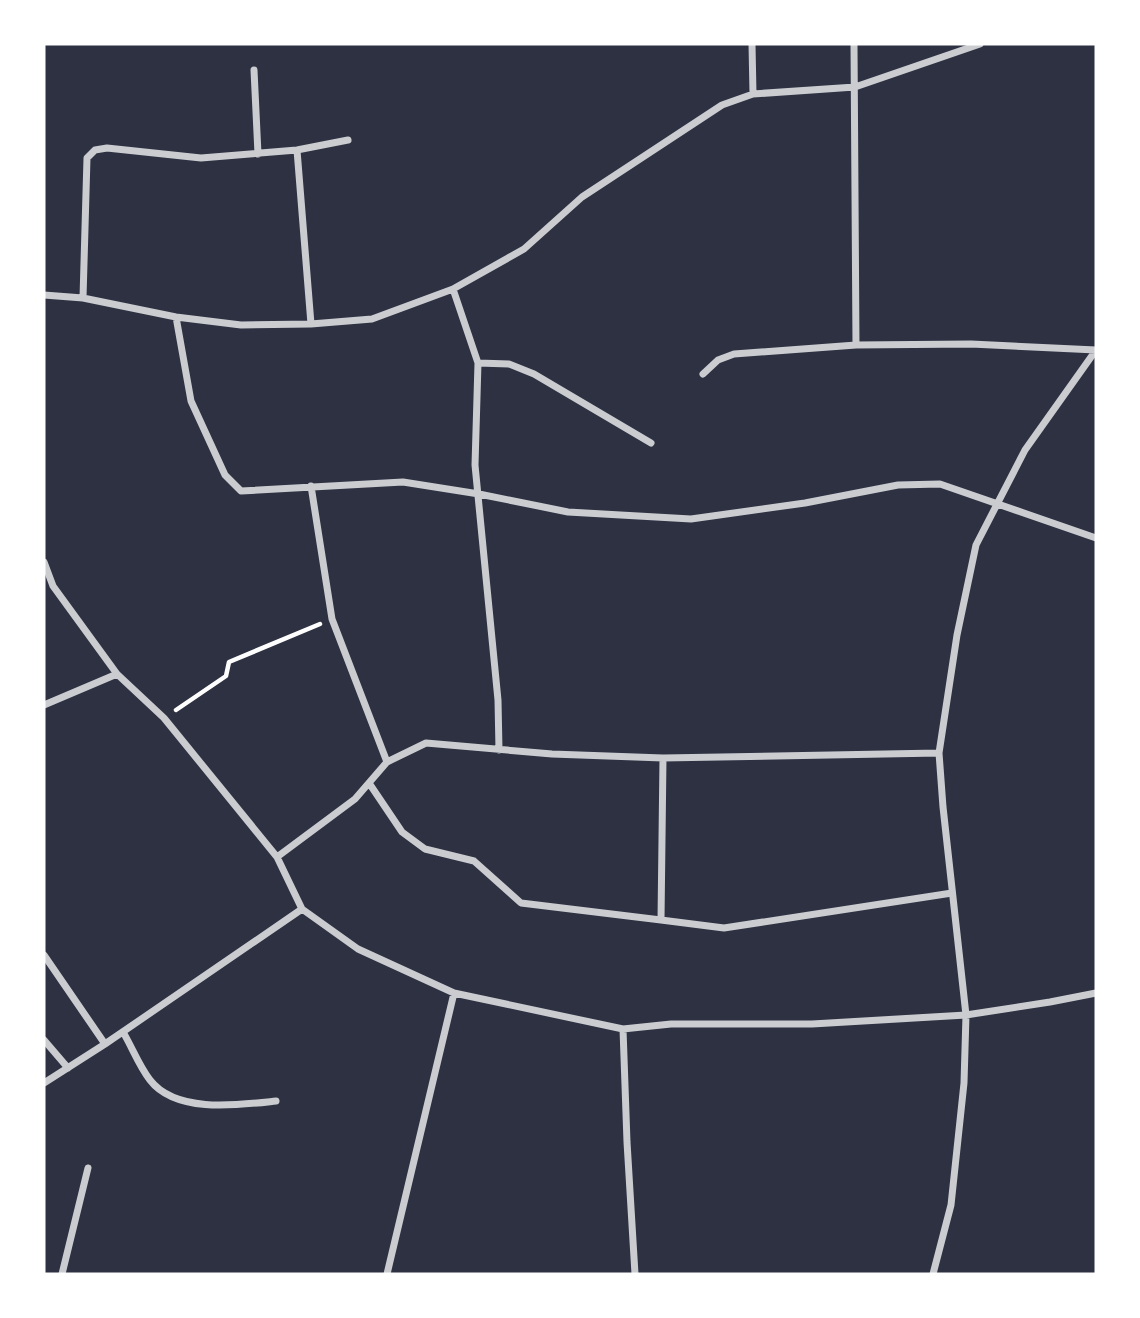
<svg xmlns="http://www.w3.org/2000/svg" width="1140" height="1318" font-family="'Noto Sans',sans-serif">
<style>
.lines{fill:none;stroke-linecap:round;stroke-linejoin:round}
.path{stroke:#fff;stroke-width:4.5}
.minor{stroke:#caccd0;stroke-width:7}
</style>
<rect width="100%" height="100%" fill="#2d3142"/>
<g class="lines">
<path class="path" d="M 176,710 L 226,676 L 229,662 L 320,624"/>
<path class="minor" d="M 752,44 L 753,94
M 854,44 L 856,345
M 254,70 L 258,154
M 297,150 L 311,324
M 453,289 L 478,363 L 475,465 L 498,700 L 499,750
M 44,295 L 83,298 L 176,317 L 241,325 L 311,324 L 372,319 L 453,289 L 524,249 L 582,197 L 722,105 L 753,94 L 855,87 L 980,44
M 83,298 L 87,158 L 95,150 L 107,148 L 201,158 L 297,150 L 348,140
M 176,317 L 191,401 L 225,475 L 241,491 L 403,482 L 479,494 L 568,512 L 691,519 L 805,503 L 898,485 L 940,484 L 1096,538
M 478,363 L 509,364 L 534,374 L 651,443
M 703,374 L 718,360 L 734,354 L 856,345 L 971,344 L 1096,350
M 311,486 L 332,619 L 387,762
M 44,562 L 53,586 L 117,674 L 164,718 L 277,857 L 302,909 L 358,949 L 454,993 L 623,1029 L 671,1024 L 812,1024 L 966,1015 L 1050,1002 L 1096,993
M 44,705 L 117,674
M 663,758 L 661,920 L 724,928 L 952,893
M 369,783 L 402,832 L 425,849 L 474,861 L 521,903 L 661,920
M 277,857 L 355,799 L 387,762 L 426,743 L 552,754 L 663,758 L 939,753
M 44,955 L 105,1044
M 623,1029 L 627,1142 L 635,1274
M 123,1032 C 132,1047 139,1066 150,1080 C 176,1114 239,1105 276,1101
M 44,1040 L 68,1068
M 44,1083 L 105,1044 L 302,909
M 62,1274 L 88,1168
M 387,1274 L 454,993
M 933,1274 L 951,1205 L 964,1083 L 966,1015 L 943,807 L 939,753 L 957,635 L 976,545 L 1025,450 L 1096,350"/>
</g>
<rect width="1140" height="1318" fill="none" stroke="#ffffff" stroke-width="91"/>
</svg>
